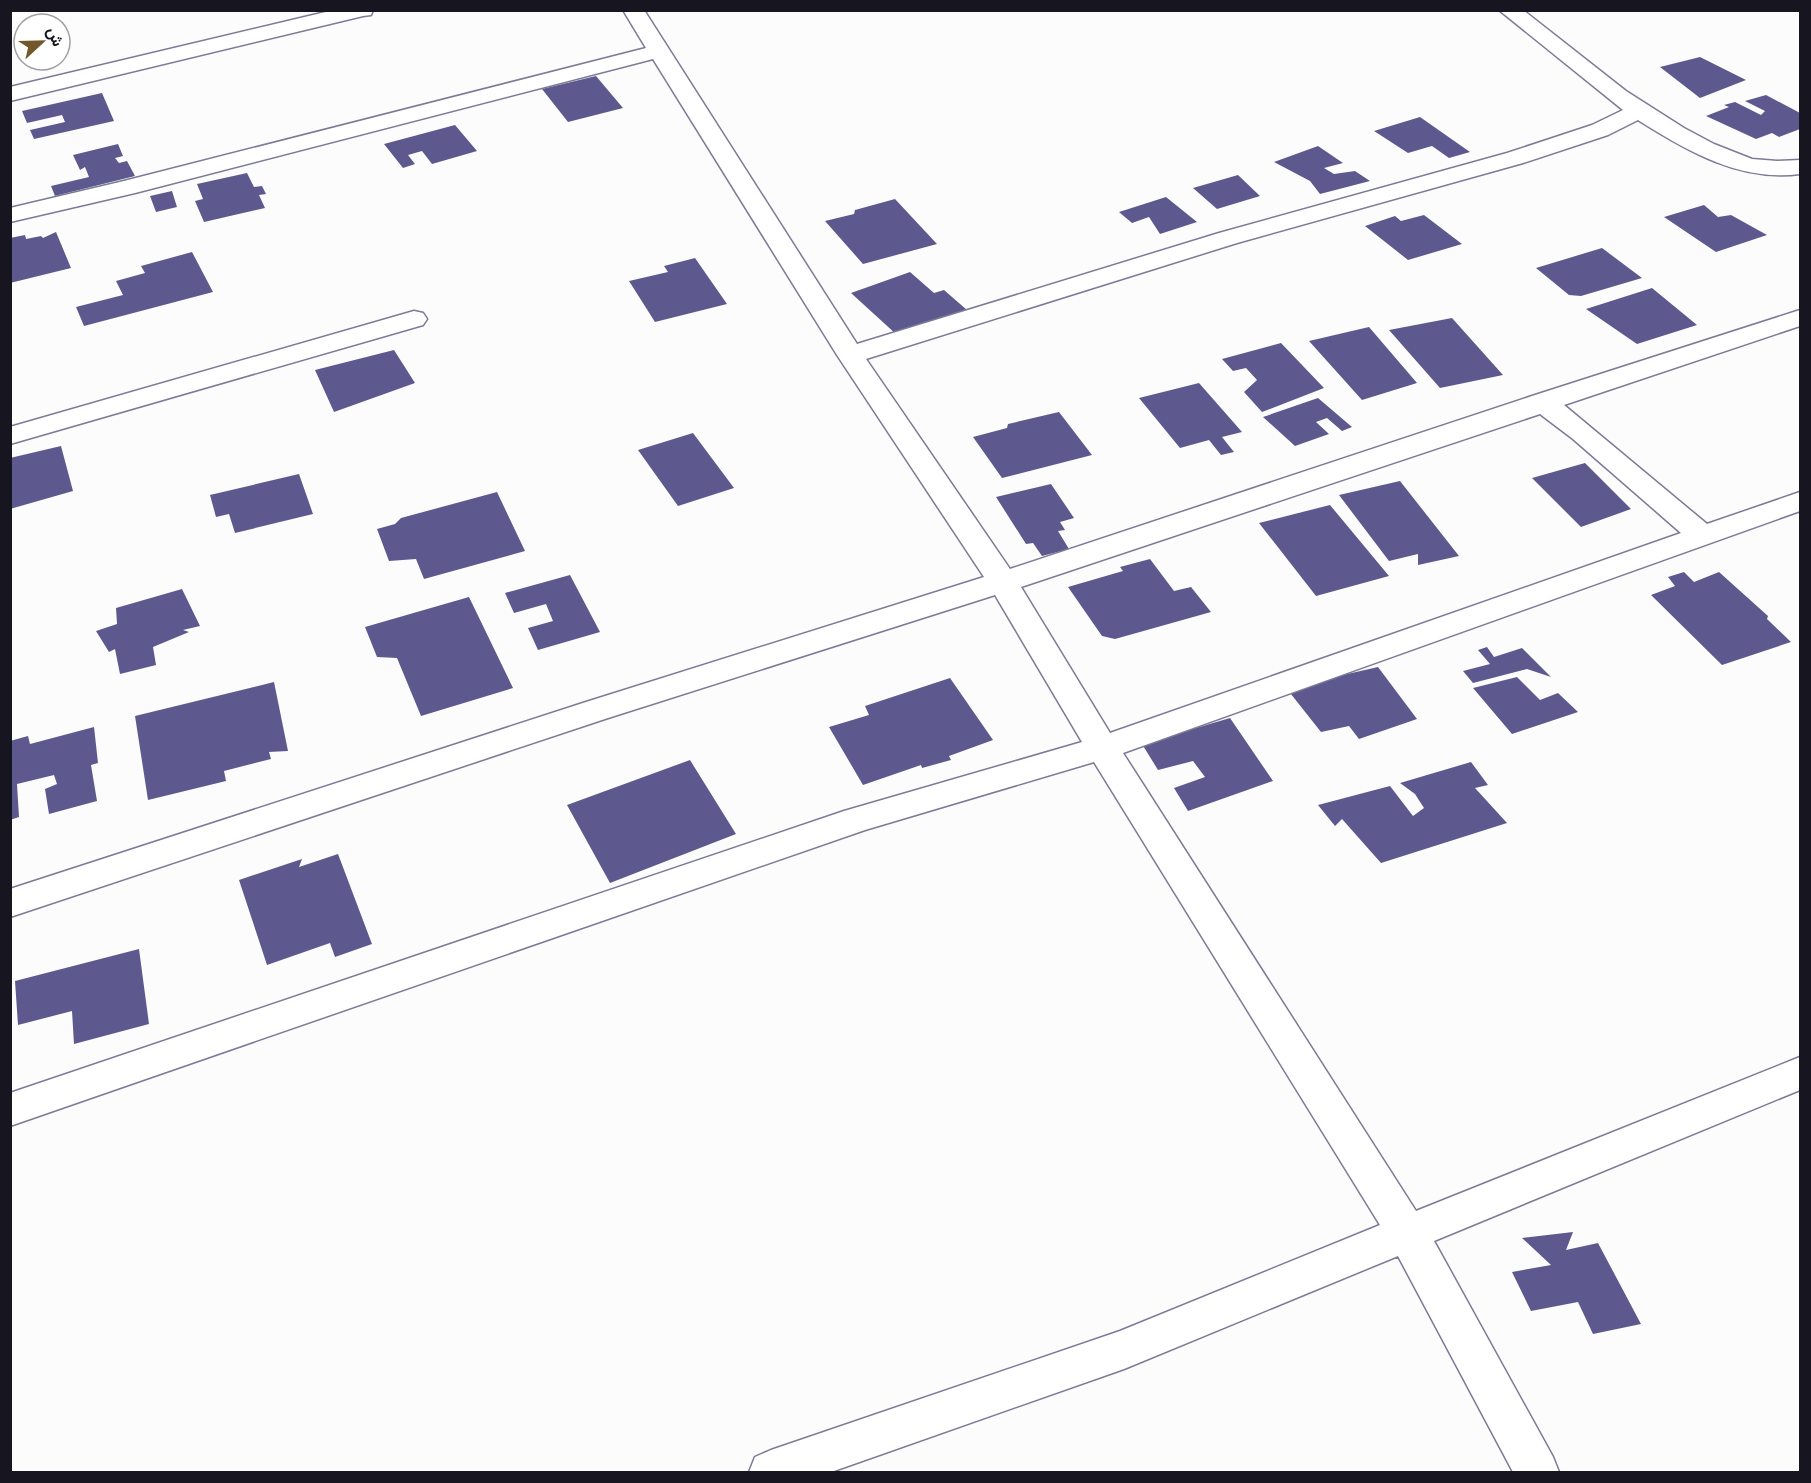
<svg xmlns="http://www.w3.org/2000/svg" width="1811" height="1483" font-family="Figtree,Vazirmatn,sans-serif">
<style>
.building{fill:#5d598e}
.lines{fill:none;stroke-linecap:round;stroke-linejoin:round}
.minor-casing{stroke:#7b7b97;stroke-width:3}
.minor{fill:#fff;fill-rule:evenodd}
</style>
<rect width="100%" height="100%" fill="#fcfcfc"/>
<path class="building" d="M 1700,57 L 1746,80 L 1700,98 L 1660,67 Z
M 596,76 L 623,108 L 568,122 L 542,89 Z
M 102,93 L 114,121 L 34,139 L 30,130 L 65,122 L 62,115 L 27,123 L 22,111 Z
M 1766,95 L 1800,113 L 1800,129 L 1779,137 L 1772,133 L 1756,139 L 1706,116 L 1729,107 L 1724,105 L 1735,102 L 1761,115 L 1765,111 L 1745,101 Z
M 1420,117 L 1470,152 L 1449,158 L 1432,146 L 1408,153 L 1374,131 Z
M 455,125 L 477,151 L 432,164 L 422,151 L 408,155 L 415,164 L 403,168 L 384,144 Z
M 118,144 L 123,156 L 115,158 L 119,163 L 127,161 L 135,176 L 55,196 L 51,186 L 89,177 L 85,167 L 80,170 L 73,155 Z
M 1318,146 L 1343,163 L 1324,168 L 1334,174 L 1355,171 L 1370,181 L 1320,194 L 1310,181 L 1274,162 Z
M 247,173 L 254,187 L 262,186 L 266,194 L 259,195 L 265,208 L 204,222 L 195,201 L 203,199 L 197,184 Z
M 1238,175 L 1260,196 L 1217,209 L 1193,188 Z
M 172,191 L 177,207 L 156,212 L 150,196 Z
M 1166,197 L 1197,222 L 1160,234 L 1149,217 L 1132,223 L 1119,212 Z
M 895,199 L 937,244 L 863,264 L 825,221 L 854,214 L 855,210 Z
M 1704,205 L 1718,217 L 1731,215 L 1767,235 L 1716,252 L 1664,217 Z
M 1424,215 L 1462,244 L 1408,260 L 1365,226 L 1395,216 L 1401,221 Z
M 56,232 L 71,268 L 10,283 L 10,238 L 25,235 L 26,239 L 41,236 L 43,238 Z
M 1602,248 L 1642,278 L 1581,296 L 1569,295 L 1536,268 Z
M 192,252 L 213,292 L 84,326 L 76,307 L 123,295 L 116,281 L 145,273 L 141,266 Z
M 695,258 L 727,304 L 655,322 L 629,281 L 668,272 L 664,266 Z
M 910,272 L 934,293 L 944,290 L 967,310 L 897,335 L 851,293 Z
M 1652,288 L 1697,325 L 1637,344 L 1586,309 Z
M 1452,318 L 1503,375 L 1440,388 L 1389,330 Z
M 1369,327 L 1417,383 L 1362,400 L 1309,341 Z
M 1281,343 L 1324,388 L 1262,412 L 1244,392 L 1257,380 L 1246,368 L 1233,371 L 1222,359 Z
M 394,350 L 415,383 L 334,412 L 315,370 Z
M 1199,383 L 1242,432 L 1222,437 L 1234,452 L 1221,455 L 1209,440 L 1180,448 L 1139,398 Z
M 1318,398 L 1352,427 L 1342,431 L 1327,418 L 1316,422 L 1329,434 L 1295,446 L 1263,417 Z
M 1059,412 L 1092,455 L 1002,478 L 973,437 L 1007,428 L 1008,424 Z
M 693,433 L 734,488 L 678,506 L 638,450 Z
M 61,446 L 73,491 L 10,509 L 10,458 Z
M 1585,463 L 1631,509 L 1581,527 L 1532,478 Z
M 299,474 L 313,514 L 235,533 L 229,514 L 216,517 L 210,495 Z
M 1400,481 L 1459,556 L 1418,565 L 1418,554 L 1389,561 L 1339,495 Z
M 1051,484 L 1074,518 L 1060,522 L 1065,530 L 1058,531 L 1069,549 L 1042,556 L 1033,543 L 1026,544 L 996,497 Z
M 497,492 L 525,551 L 424,579 L 416,559 L 389,561 L 377,529 L 395,524 L 401,518 Z
M 1330,505 L 1389,576 L 1316,596 L 1259,523 Z
M 1150,559 L 1174,591 L 1191,587 L 1211,612 L 1115,639 L 1102,636 L 1068,587 L 1123,571 L 1120,567 Z
M 1684,572 L 1694,582 L 1719,572 L 1768,616 L 1767,619 L 1791,642 L 1722,665 L 1651,595 L 1675,586 L 1668,577 Z
M 570,575 L 600,632 L 538,650 L 528,628 L 553,621 L 546,604 L 514,613 L 505,593 Z
M 182,589 L 200,626 L 183,630 L 189,632 L 153,647 L 156,665 L 120,674 L 115,649 L 109,652 L 96,631 L 117,624 L 116,608 Z
M 469,597 L 513,688 L 421,716 L 397,658 L 377,657 L 365,627 Z
M 1487,647 L 1494,657 L 1522,648 L 1551,677 L 1527,669 L 1473,683 L 1463,671 L 1490,664 L 1478,650 Z
M 1378,667 L 1417,719 L 1359,739 L 1349,726 L 1321,732 L 1283,684 L 1321,680 Z
M 1517,677 L 1540,700 L 1558,693 L 1578,712 L 1512,734 L 1473,688 Z
M 950,678 L 993,740 L 949,756 L 951,760 L 922,768 L 921,765 L 863,785 L 829,727 L 869,715 L 865,706 Z
M 274,682 L 288,751 L 269,752 L 271,759 L 224,771 L 226,781 L 148,800 L 135,716 Z
M 1230,718 L 1273,781 L 1188,811 L 1174,788 L 1205,777 L 1193,761 L 1158,770 L 1142,744 Z
M 94,727 L 98,763 L 91,765 L 97,801 L 49,814 L 45,789 L 57,784 L 54,775 L 17,784 L 19,817 L 10,820 L 10,741 L 28,736 L 30,744 Z
M 690,760 L 736,834 L 610,883 L 567,805 Z
M 1471,762 L 1488,785 L 1475,788 L 1507,823 L 1381,863 L 1342,819 L 1335,826 L 1318,805 L 1390,786 L 1413,816 L 1424,808 L 1415,794 L 1400,783 Z
M 338,854 L 372,944 L 335,957 L 330,943 L 267,965 L 239,880 L 302,859 L 299,867 Z
M 139,949 L 149,1024 L 74,1044 L 72,1011 L 18,1025 L 15,981 Z
M 1573,1232 L 1566,1250 L 1598,1243 L 1641,1324 L 1593,1334 L 1578,1302 L 1531,1311 L 1512,1272 L 1551,1265 L 1522,1238 Z"/>
<g class="lines">
<g class="minor-casing">
<path id="minor" d="M 334,10 L 373,10 L 371,15 L 363,16 L 10,101 L 10,87 Z
M 623,10 L 644,10 L 857,344 L 1219,233 L 1507,153 L 1592,125 L 1623,110 L 1499,10 L 1523,10 L 1626,91 L 1684,128 L 1714,144 L 1752,159 L 1777,161 L 1800,160 L 1800,174 C 1740,182 1687,151 1638,120 L 1608,135 L 1523,163 L 1237,243 L 866,359 L 1010,569 L 1532,396 L 1800,310 L 1800,326 L 1564,405 L 1707,524 L 1800,492 L 1800,511 L 1123,753 L 1416,1211 L 1800,1057 L 1800,1090 L 1434,1241 L 1553,1457 L 1559,1472 L 1513,1472 L 1398,1256 L 1124,1369 L 831,1472 L 749,1472 L 755,1457 L 771,1450 L 1120,1331 L 1380,1225 L 1094,762 L 865,830 L 10,1126 L 10,1093 L 844,811 L 1082,742 L 995,595 L 608,718 L 10,917 L 10,889 L 586,702 L 984,577 L 837,355 L 653,59 L 135,193 L 10,222 L 10,208 L 124,181 L 646,48 ZM 1540,414 L 1573,439 L 1681,533 L 1110,733 L 1021,587 Z
M 414,311 L 423,313 L 427,319 L 423,325 L 10,444 L 10,427 Z"/>
</g>
<use href="#minor" class="minor"/>
</g>
<rect width="1811" height="1483" fill="none" stroke="#161520" stroke-width="24"/>
<g transform="translate(42 42) rotate(68)"><circle r="28" fill="#ffffff" stroke="#a2a1a6" stroke-width="1.5"/>
<path d="M0-4.5L10 22L0 15L-10 22Z" fill="#73562a"/>
<text y="-9" font-size="16" font-weight="bold" text-anchor="middle" fill="#161520">ش</text>
</g>
</svg>
